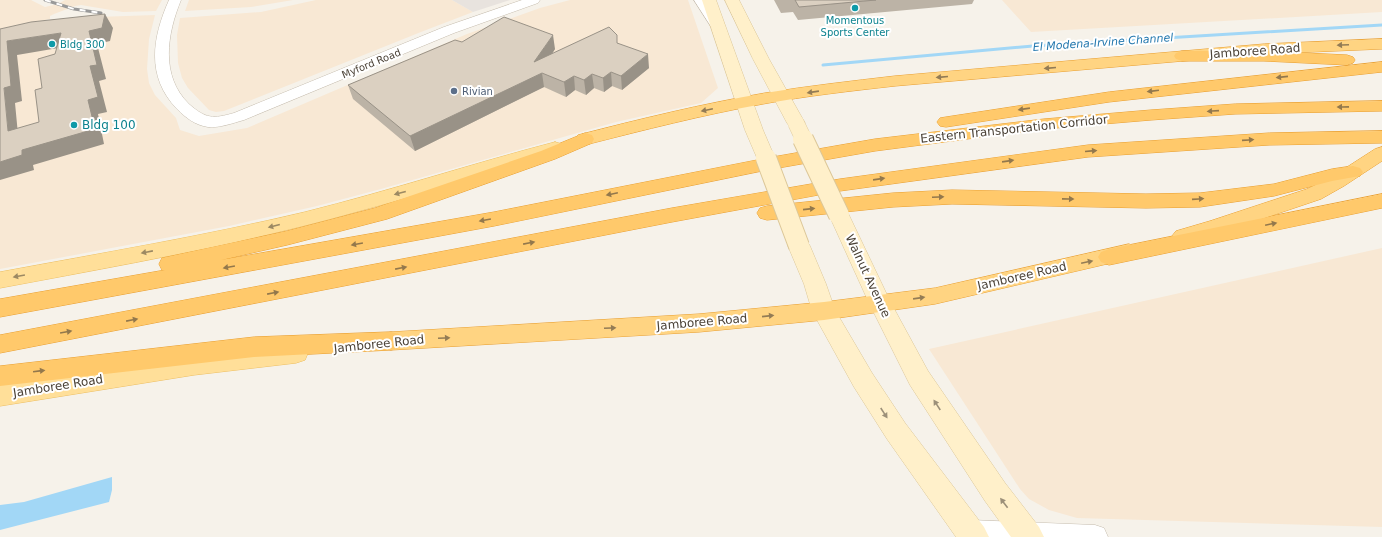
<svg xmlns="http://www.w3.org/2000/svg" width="1382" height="537" font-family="'DejaVu Sans',sans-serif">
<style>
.commercial{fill:#f8e8d4}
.industrial{fill:#e8e3de}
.water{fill:#a2d7f6}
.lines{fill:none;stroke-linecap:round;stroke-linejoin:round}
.stream{stroke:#a2d7f6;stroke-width:3}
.tertiary-casing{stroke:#c5bcae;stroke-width:1}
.secondary-casing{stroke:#dcc798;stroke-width:1}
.primary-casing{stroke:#edbe60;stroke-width:1}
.trunk-casing{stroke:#e99f30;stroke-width:1}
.motorway-casing{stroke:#e99f30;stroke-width:1}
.tertiary{fill:#fff;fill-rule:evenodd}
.secondary{fill:#fff0ca;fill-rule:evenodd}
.primary{fill:#ffdf99;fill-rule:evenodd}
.trunk{fill:#ffd482;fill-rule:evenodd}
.motorway{fill:#ffc96b;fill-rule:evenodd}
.rail-casing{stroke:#999;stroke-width:3}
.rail{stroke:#fff;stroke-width:2;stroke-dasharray:6;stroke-linecap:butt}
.secondary-bridge-far1-casing{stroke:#dcc798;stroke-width:17;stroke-linecap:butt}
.secondary-bridge-casing{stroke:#dcc798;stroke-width:22;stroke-linecap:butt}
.secondary-bridge-far1{stroke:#fff0ca;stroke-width:16}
.secondary-bridge{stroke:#fff0ca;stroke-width:20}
.wall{fill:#bcb3a6}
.shaded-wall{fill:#999287}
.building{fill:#dbd0c1;stroke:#999287;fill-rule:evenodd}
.oneway{fill:#937c55}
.oneway2{fill:#93784c}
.oneway3{fill:#9c8963}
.oneway4{fill:#9c9079}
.culture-dot{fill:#0f9aa8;stroke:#fff;stroke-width:1.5}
.service-dot{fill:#5c6f8a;stroke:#fff;stroke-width:1.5}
.labels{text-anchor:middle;stroke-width:4;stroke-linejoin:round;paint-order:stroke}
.far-culture-label{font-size:10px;fill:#0d838f;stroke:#fff}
.far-street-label{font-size:10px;fill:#4b4237;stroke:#fff}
.far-service-label{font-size:10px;fill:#4e5e75;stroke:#fff;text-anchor:start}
.far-water-label{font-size:11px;font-style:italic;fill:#2478ae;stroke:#fff}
.street-label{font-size:12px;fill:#4b4237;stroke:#fff}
.culture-label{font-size:12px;fill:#0d838f;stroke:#fff;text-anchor:start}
</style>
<rect width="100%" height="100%" fill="#f6f2ea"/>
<path class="commercial" d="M 0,0 L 31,0 L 45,7 L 58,4 L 65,0 L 162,0 L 156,11 L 123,12 L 81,5 L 75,6 L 54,14 L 50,16 L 50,19 L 0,29 Z
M 189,0 L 293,0 L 251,7 L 185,11 Z
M 316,0 L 452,0 L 473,12 L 421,32 L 224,111 L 216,112 L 209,110 L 188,88 L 182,78 L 178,63 L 177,35 L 180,18 L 261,12 Z
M 570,0 L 688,0 L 718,88 L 701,103 L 616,122 L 381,189 L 317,206 L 229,226 L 0,269 L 0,33 L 97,17 L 155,15 L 149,39 L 147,69 L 149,83 L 155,95 L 176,118 L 180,130 L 199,136 L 247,128 L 467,34 L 540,8 Z
M 1002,0 L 1382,0 L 1382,12 L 1031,32 Z
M 1382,248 L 1382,527 L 1077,518 L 1049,510 L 1029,499 L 1020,489 L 929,349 Z"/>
<path class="industrial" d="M 452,0 L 510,0 L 473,12 Z"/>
<path class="water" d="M 112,477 L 112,490 L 109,502 L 0,530 L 0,505 L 24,502 Z"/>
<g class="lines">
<path class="stream" d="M 823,65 L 1033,46 L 1382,25"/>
<g class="tertiary-casing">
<path id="tertiary" d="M 169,0 L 181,0 C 167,34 160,76 189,104 C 206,119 213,119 234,113 L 444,27 L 522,0 L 540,0 L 538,3 L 454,33 L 244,120 C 233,123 220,128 208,127 C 195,125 186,118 177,109 C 146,77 152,38 169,0 Z
M 694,0 L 706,0 L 724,25 L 722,28 L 712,28 Z
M 970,520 L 1095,525 L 1104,528 L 1108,537 L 960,537 L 957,532 L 961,523 Z"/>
</g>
<g class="secondary-casing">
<path id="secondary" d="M 702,0 L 716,0 L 763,130 L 775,158 L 773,162 L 766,164 L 759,162 L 757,158 L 745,130 Z
M 725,0 L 739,0 L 769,59 L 805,123 L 802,127 L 796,128 L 790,127 L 787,123 L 753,59 Z
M 839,208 L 846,210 L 849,215 L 891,303 L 928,371 L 1005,483 L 1039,527 L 1044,537 L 1011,537 L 985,501 L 910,385 L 869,303 L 829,215 L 832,210 Z
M 799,239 L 807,241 L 810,246 L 826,284 L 835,310 L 872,373 L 905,423 L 984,527 L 989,537 L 956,537 L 887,439 L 854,387 L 812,311 L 804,284 L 788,246 L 791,241 Z"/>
</g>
<g class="primary-casing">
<path id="primary" d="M 555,142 L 562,144 L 564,148 L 562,152 C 465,180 368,211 270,234 C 181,255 90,271 0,288 L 0,272 C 102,253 204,236 305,212 C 389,191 471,164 555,142 Z
M 296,343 L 305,346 L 308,353 L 305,360 L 296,363 L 194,375 L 0,406 L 0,384 L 194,355 Z"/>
</g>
<g class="trunk-casing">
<path id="trunk" d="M 1382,39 L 1382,49 L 1264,54 L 895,86 C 851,91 806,96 763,104 C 703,115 644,130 585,145 L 578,143 L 576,139 L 578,135 C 640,119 702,104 765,93 C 808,86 852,81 895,76 L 1264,44 Z
M 1382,147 L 1382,161 L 1344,186 L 1321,199 L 1223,232 L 1183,243 L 1176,241 L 1172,236 L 1176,231 L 1210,221 L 1307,189 L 1330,178 L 1375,149 Z
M 1129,244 L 1137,247 L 1140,252 L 1137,257 L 935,304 L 824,320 L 699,332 L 391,350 L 383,348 L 379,341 L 383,334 L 391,332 L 699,314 L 824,302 L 935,288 Z"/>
</g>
<g class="motorway-casing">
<path id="motorway" d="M 1182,51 L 1264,51 L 1347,55 L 1353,57 L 1355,60 L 1353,63 L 1347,65 L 1264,61 L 1182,61 L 1176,59 L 1174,56 L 1176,53 Z
M 1382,62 L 1382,72 L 1109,102 L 946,127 L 940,126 L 937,122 L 940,118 L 946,117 L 1109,92 Z
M 1382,101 L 1382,111 L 1235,114 L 1151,120 L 1044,129 L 875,151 L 767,170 L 494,226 L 0,317 L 0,299 L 165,270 L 162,270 L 159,264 L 162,258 L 287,231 L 375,208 L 541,151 L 585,133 L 592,135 L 594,139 L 592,143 L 555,159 L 387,219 L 287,245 L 221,260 L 494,212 L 767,158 L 875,139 L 1044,119 L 1151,110 L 1235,104 Z
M 1382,131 L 1382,143 L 1269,145 L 1088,157 L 840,191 L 672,222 L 0,353 L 0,335 L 672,208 L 840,179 L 1088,145 L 1269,133 Z
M 1353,166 L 1360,168 L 1363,172 L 1360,176 L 1332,181 L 1274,196 L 1200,207 L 1146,208 L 952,204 L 893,207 L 767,220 L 760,218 L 757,213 L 760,208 L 767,206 L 893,193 L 952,190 L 1146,194 L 1200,193 L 1274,184 L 1332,169 Z
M 1382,194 L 1382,208 L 1109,265 L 1101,262 L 1098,257 L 1101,252 L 1109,249 Z
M 391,332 L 399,334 L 403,341 L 399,348 L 391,350 L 254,357 L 0,386 L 0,366 L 254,337 Z"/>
</g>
<use href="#tertiary" class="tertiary"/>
<use href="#secondary" class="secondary"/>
<use href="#primary" class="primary"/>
<use href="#trunk" class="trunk"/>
<use href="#motorway" class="motorway"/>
<g class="rail-casing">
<path id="rail" d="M 45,0 L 74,9 L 101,13"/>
</g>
<use href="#rail" class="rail"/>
<g class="secondary-bridge-far1-casing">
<path id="secondary-bridge-far1" d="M 796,123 L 804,140"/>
</g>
<g class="secondary-bridge-casing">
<path id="secondary-bridge" d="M 803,139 L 839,215
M 766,158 L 799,246"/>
</g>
<use href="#secondary-bridge-far1" class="secondary-bridge-far1"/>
<use href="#secondary-bridge" class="secondary-bridge"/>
</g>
<path class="wall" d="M 774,0 L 974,0 L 972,4 L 798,20 L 793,12 L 781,13 Z
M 462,42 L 555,49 L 552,54 L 617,43 L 649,68 L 622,90 L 612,86 L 604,92 L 594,88 L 586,95 L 575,90 L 566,97 L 544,87 L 415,151 L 353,99 L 348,85 Z"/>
<path class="shaded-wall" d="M 105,14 L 113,28 L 110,41 L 97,44 L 106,79 L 99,81 L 107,112 L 98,114 L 104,144 L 33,165 L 34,170 L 0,180 L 0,162 L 22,150 L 88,100 L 90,66 L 89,31 Z
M 61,33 L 70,46 L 17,55 L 22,101 L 15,103 L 19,145 L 8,131 L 4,88 L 7,41 Z
M 553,35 L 555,49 L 537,76 L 534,62 Z
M 648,54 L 649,68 L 622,90 L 621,76 Z
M 611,72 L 612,86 L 604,92 L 603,78 Z
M 542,73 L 544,87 L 415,151 L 410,136 Z
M 592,74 L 594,88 L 586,95 L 584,80 Z
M 574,76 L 575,90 L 566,97 L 564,82 Z"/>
<path class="building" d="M 795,0 L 876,0 L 799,7 Z
M 105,14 L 102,28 L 89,31 L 97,65 L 90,66 L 98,97 L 88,100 L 95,129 L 22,150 L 22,155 L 0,162 L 0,29 L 31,22 ZM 61,33 L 55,54 L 38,59 L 42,88 L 35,90 L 39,122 L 8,131 L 4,88 L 11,86 L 7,41 Z
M 504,17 L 553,35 L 534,62 L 609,27 L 617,35 L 617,43 L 648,54 L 621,76 L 611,72 L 603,78 L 592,74 L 584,80 L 574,76 L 564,82 L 542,73 L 410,136 L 348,85 L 455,40 L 462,42 Z"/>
<defs><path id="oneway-solid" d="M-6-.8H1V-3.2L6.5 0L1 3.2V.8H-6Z"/></defs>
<g class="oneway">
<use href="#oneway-solid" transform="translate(1343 45) rotate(177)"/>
<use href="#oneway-solid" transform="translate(1050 68) rotate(175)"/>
<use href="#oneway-solid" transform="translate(942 77) rotate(175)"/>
<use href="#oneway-solid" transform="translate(813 92) rotate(172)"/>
<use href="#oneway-solid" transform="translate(707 110) rotate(168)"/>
<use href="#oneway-solid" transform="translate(1087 262) rotate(-12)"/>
<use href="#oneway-solid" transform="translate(919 298) rotate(-8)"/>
<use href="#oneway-solid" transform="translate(768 316) rotate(-6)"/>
<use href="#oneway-solid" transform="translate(610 328) rotate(-3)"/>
<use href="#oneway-solid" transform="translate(444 338) rotate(-3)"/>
</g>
<g class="oneway2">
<use href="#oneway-solid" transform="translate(1282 77) rotate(174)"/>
<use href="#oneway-solid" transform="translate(1153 91) rotate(173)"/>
<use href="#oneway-solid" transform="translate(1343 107) rotate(179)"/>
<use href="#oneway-solid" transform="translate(1024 109) rotate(172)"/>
<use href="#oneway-solid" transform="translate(1213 111) rotate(176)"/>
<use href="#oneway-solid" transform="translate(1248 140) rotate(-4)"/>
<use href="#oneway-solid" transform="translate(1091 151) rotate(-5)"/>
<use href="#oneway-solid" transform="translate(1008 161) rotate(-8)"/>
<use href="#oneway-solid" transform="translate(879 179) rotate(-8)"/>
<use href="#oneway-solid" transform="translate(612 194) rotate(168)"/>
<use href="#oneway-solid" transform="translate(938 197) rotate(-2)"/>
<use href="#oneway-solid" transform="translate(1068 199) rotate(1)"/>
<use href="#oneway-solid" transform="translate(1198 199) rotate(-4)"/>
<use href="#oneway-solid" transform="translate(809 209) rotate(-6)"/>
<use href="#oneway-solid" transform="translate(485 220) rotate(170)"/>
<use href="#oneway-solid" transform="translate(1271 224) rotate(-12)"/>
<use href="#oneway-solid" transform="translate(529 243) rotate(-11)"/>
<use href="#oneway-solid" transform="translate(357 244) rotate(170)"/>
<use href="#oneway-solid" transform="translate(229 267) rotate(170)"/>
<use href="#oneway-solid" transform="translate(401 268) rotate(-11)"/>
<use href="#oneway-solid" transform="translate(273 293) rotate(-11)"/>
<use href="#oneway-solid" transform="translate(132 320) rotate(-11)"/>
<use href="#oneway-solid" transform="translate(66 332) rotate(-10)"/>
<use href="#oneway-solid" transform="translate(39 371) rotate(-7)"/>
</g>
<g class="oneway3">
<use href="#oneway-solid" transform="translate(400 193) rotate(165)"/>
<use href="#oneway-solid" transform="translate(274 226) rotate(166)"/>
<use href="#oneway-solid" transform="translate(147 252) rotate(169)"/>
<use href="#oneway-solid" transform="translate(19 276) rotate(170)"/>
</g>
<g class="oneway4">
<use href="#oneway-solid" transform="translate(937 405) rotate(-123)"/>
<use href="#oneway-solid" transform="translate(884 413) rotate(57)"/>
<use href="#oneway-solid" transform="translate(1004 503) rotate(-127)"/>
</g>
<g class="culture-dot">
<circle cx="855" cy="8" r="4"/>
<circle cx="52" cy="44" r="4"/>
<circle cx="74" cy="125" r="4"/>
</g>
<circle class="service-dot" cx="454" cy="91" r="4"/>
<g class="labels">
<g class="far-culture-label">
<text x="855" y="24">Momentous<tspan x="855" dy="12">Sports Center</tspan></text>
<text x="60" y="48" text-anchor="start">Bldg 300</text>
</g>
<g class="far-street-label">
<text transform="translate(371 63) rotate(-22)" y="4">Myford Road</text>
</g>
<g class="far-service-label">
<text x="462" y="95">Rivian</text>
</g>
<g class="far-water-label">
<text transform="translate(1103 42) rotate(-4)" y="4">El Modena-Irvine Channel</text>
</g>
<g class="street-label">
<text transform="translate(1255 51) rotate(-4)" y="4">Jamboree Road</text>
<text transform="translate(1014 129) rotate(-6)" y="4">Eastern Transportation Corridor</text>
<text transform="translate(868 276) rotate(65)" y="4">Walnut Avenue</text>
<text transform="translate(1022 276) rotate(-13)" y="4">Jamboree Road</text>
<text transform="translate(702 322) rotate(-5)" y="4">Jamboree Road</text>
<text transform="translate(379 344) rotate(-6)" y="4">Jamboree Road</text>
<text transform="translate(58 386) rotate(-9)" y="4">Jamboree Road</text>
</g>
<g class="culture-label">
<text x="82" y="129">Bldg 100</text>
</g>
</g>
</svg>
